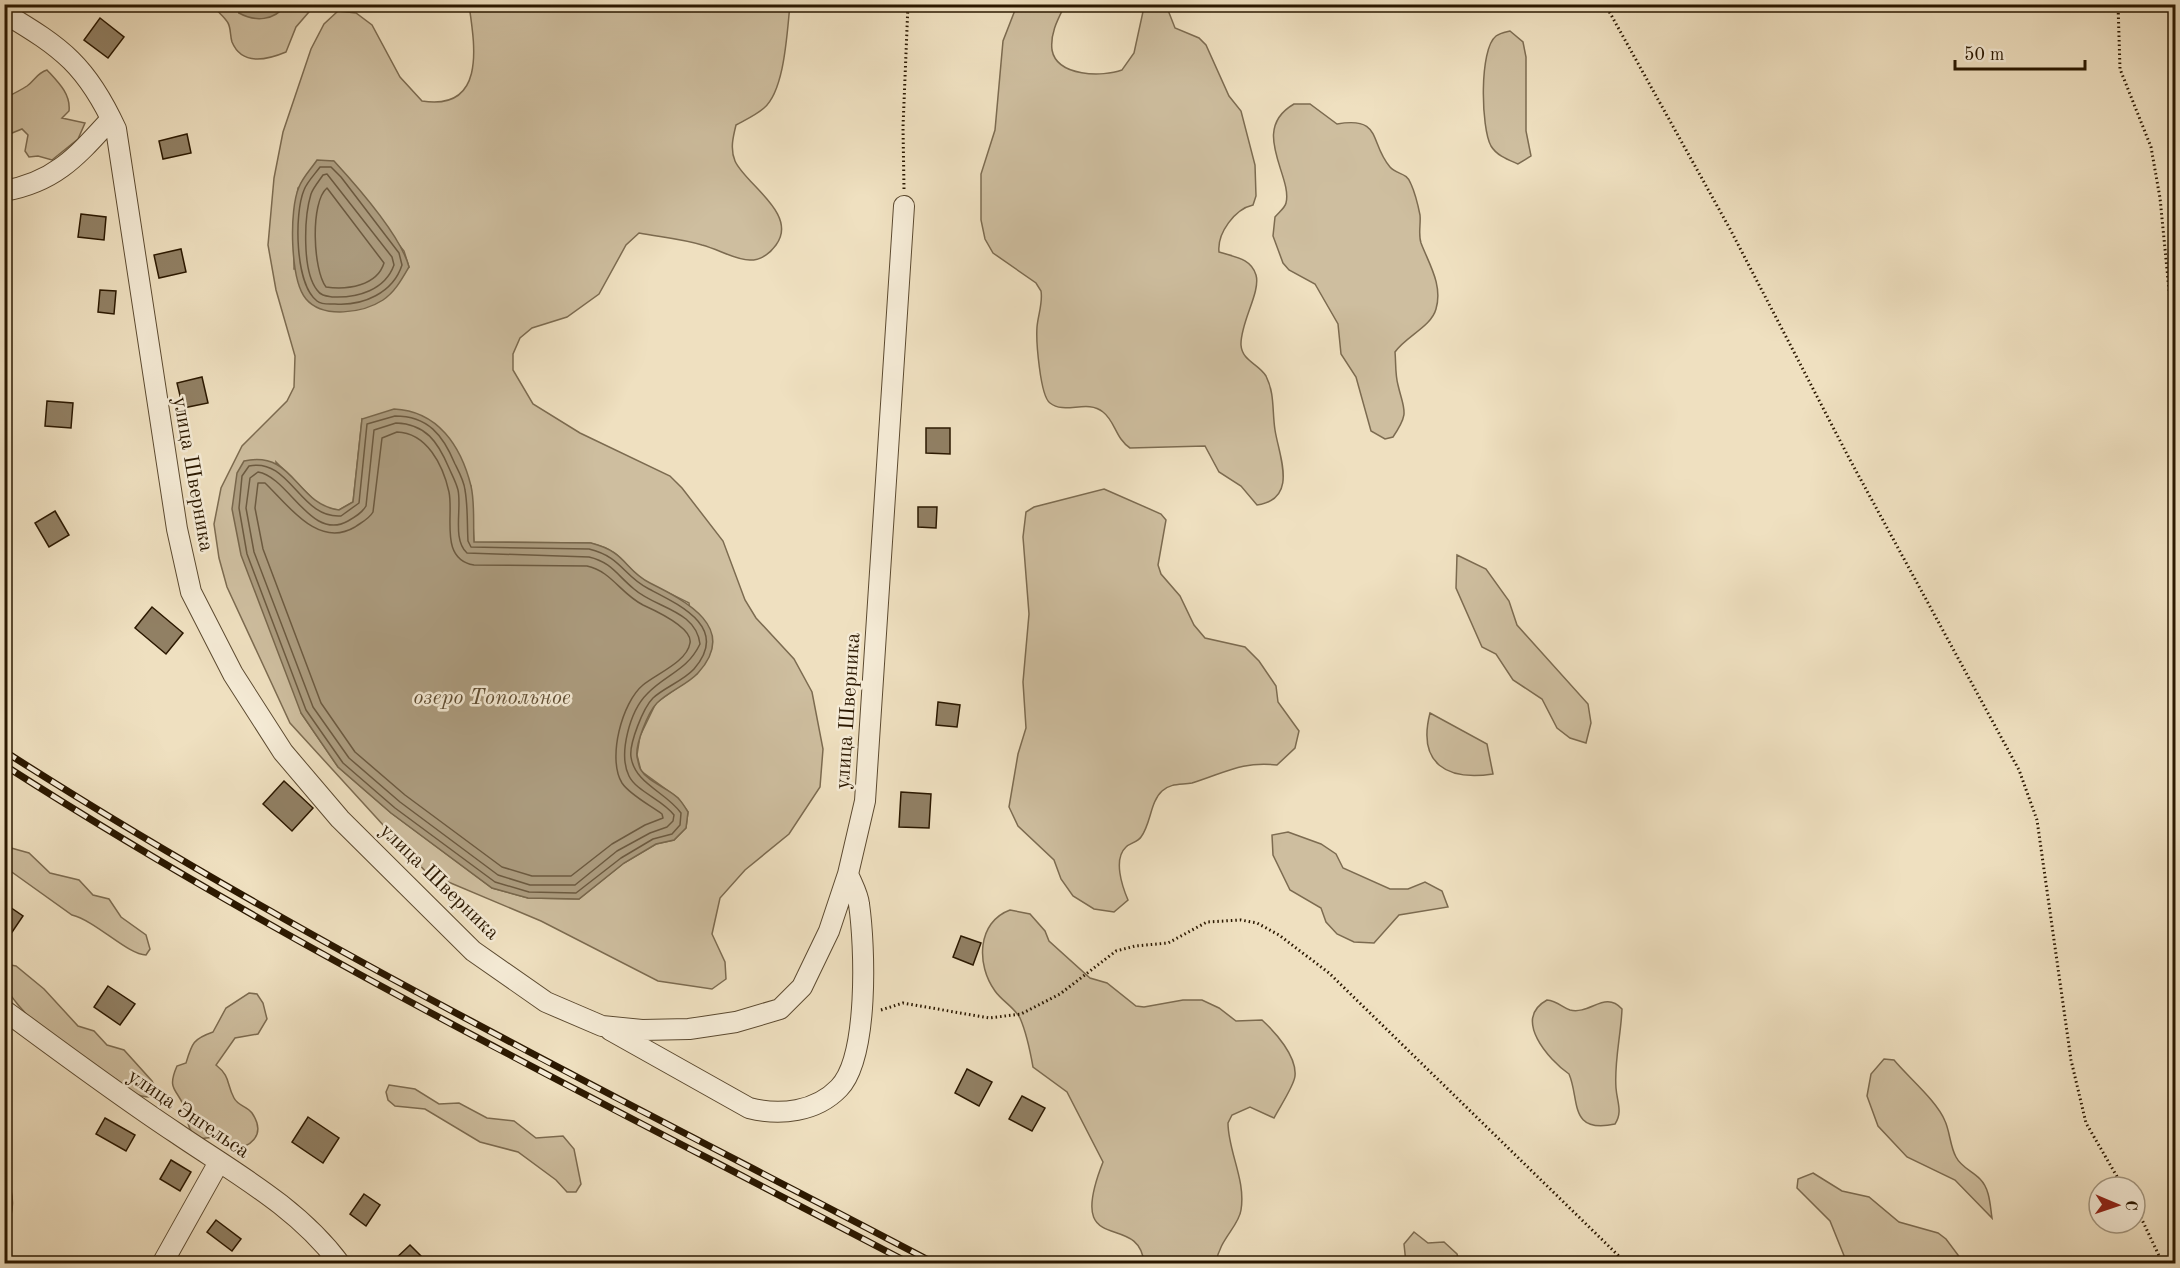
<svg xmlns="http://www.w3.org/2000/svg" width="2180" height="1268" font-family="'Old Standard TT',serif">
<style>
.green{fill:#cebe9f;stroke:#7c6b50;stroke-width:1.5;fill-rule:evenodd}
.water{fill:#ac9c7f;stroke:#78674c;stroke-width:1.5}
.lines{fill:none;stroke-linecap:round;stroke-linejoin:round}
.shore{stroke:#6c5a40;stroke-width:1.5}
.building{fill:#918064;stroke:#2b1800;stroke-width:1.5}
.minor-casing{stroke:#5c4a30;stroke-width:22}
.path{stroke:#2b1800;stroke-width:3;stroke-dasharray:1.5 3;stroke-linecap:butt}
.minor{stroke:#f5ebd6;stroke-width:20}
.rail-casing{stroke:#2b1800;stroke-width:7}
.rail{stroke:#f5ebd6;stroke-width:4.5;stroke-dasharray:14;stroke-linecap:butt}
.labels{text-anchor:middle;stroke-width:5;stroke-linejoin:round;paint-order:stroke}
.street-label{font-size:21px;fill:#2b1800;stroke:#f5ebd6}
.water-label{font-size:22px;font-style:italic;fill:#5f4d33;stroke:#f5ebd6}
</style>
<rect width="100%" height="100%" fill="#efe0c0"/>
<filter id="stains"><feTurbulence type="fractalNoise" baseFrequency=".00333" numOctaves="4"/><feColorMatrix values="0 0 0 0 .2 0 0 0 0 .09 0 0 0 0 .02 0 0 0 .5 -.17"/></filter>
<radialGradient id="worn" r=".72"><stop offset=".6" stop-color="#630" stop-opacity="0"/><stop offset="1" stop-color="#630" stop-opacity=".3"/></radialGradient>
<path class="green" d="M 213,5 L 236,5 L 239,13 L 283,8 L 286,5 L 315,5 L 296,27 L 286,52 C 267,60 242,66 232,42 C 230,36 231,28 228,23 C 224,16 217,12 213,5 Z
M 469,5 L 790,5 C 787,31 785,90 764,108 C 756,115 745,120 736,125 C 733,137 730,149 735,161 C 745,184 799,214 776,245 C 754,275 729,252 702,245 C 682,239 660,237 639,233 L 626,245 L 599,294 L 567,317 L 532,328 L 520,338 L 513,354 L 513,370 L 533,404 L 580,433 L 670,476 L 682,488 L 723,541 L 745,600 L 756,618 L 794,659 L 812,692 L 823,749 L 820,787 L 789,834 L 745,870 L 720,898 L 712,934 L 725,962 L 726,979 L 712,989 L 658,981 L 541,921 L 427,873 L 290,723 L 227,587 L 219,558 L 214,524 L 221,488 L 242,446 L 287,401 L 294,387 L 295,356 L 276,290 L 268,245 L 274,178 L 283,132 L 311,49 L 324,24 L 338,11 L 356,13 L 372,25 L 400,77 L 422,101 C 486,111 475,46 469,5 ZM 333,161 L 404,251 L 409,267 L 294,269 L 294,221 L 298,188 ZM 362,419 L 471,486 L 474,542 L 590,543 C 626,552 621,565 645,581 C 659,589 674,595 689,603 L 697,674 L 656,703 L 640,736 L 637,755 L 641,771 L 678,798 L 688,812 L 686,828 L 674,840 L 656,844 L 624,863 L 579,899 L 528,898 L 492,888 L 391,813 L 338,767 L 301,713 L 276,462 L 322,508 L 339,510 L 353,502 Z
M 1017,5 L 1065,5 C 1058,19 1050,33 1052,50 C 1057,77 1103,77 1122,70 L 1134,53 L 1144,7 L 1166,5 L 1175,28 L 1199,38 L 1206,45 L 1229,96 L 1241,111 L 1255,165 L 1256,196 L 1253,205 C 1235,209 1217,233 1219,252 C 1234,257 1251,258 1256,275 C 1261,292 1240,323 1241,345 C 1242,361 1259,364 1266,376 C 1275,394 1272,411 1275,430 C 1279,456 1299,499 1257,505 L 1241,486 L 1219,472 L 1205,446 L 1130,448 C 1116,439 1115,421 1103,412 C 1087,399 1065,415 1050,403 C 1040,396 1036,340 1037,327 C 1038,315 1043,303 1041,291 L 1036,283 L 993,253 L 985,239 L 981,220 L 981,174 L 995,130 L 1003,41 Z
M 1510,31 L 1523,42 L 1526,57 L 1526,131 L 1531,156 L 1518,164 C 1509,160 1497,156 1491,146 C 1481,128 1479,49 1496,36 C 1500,33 1506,32 1510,31 Z
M 47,70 C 58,82 71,94 69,111 L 62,118 L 85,123 L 78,139 L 52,160 L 38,156 L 29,157 L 25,151 L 28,135 L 22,129 L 5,136 L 5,98 C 11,95 21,90 27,86 C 35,80 37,73 47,70 Z
M 1294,104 L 1310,104 L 1337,124 C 1383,116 1369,143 1390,167 C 1397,175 1407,172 1411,184 C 1415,193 1418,205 1420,215 C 1421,224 1418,234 1421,243 C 1429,264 1443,285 1436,309 C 1431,327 1406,336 1395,352 C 1396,362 1395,374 1398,385 C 1404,411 1410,412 1393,437 L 1385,439 L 1371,431 L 1356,377 L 1341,354 L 1338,324 L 1315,284 L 1289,270 L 1283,263 L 1273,236 L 1275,217 C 1278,213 1285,208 1286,203 C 1293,176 1249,130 1294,104 Z
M 1104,489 L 1161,514 L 1166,520 L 1158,565 L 1161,574 L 1180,596 L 1194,625 L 1205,638 L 1245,647 L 1259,661 L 1276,686 L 1278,702 L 1299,731 L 1295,748 L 1277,765 C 1241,761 1225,773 1192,783 C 1182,785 1170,783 1162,791 C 1150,802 1151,824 1141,837 C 1138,842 1130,843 1126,847 C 1113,859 1122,886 1128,900 L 1114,912 L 1094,909 L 1073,896 L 1061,879 L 1054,860 L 1018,826 L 1009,807 L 1018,754 L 1026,728 L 1023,682 L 1029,614 L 1023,537 L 1026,512 L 1034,507 Z
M 1457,555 L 1486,569 L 1509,601 L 1517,625 L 1588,704 L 1591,723 L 1586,743 L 1570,738 L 1557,728 L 1542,699 L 1513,680 L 1496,654 L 1482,647 L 1456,588 Z
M 1430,713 L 1487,744 L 1493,774 C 1447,781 1417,764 1430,713 Z
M 1288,832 L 1321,844 L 1336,854 L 1343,868 L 1390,889 L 1408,889 L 1425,882 L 1442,891 L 1448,907 L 1399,915 L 1374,943 L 1354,942 L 1337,934 L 1326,922 L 1321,908 L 1290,890 L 1273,855 L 1272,835 Z
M 4,846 L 29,853 L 50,873 L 79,880 L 93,895 L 109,899 L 121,917 L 146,935 L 150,949 L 146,955 C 128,955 96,921 72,915 L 9,870 L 5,866 Z
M 1010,910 L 1030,914 L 1045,931 L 1049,941 L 1090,978 L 1107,983 L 1136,1006 L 1144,1007 L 1183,1000 L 1202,1000 L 1219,1008 L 1236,1021 L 1262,1020 C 1275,1032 1297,1056 1295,1076 C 1294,1086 1279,1108 1274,1118 L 1250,1107 L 1232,1115 L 1228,1123 C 1228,1151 1246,1180 1241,1210 C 1239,1226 1219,1240 1216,1263 L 1144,1263 C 1139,1209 1064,1261 1103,1162 L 1067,1092 L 1033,1067 C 1030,1050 1027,1034 1020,1018 C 1014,1007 1002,1001 995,991 C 976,965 977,922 1010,910 Z
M 5,964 L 16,966 L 44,989 L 78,1026 L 94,1031 L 107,1045 L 124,1050 L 152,1081 L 156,1089 L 152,1097 C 140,1098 125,1090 117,1080 C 77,1055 36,1032 9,993 L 5,992 Z
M 249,993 L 257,994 L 263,1003 L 267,1019 L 258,1034 L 235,1038 L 216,1065 C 231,1077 226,1083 234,1098 C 238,1106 247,1106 252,1113 C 267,1135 250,1150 228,1148 L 216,1137 L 197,1139 C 187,1129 188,1120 184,1107 C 178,1089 166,1091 177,1066 L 186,1063 C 192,1043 193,1039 213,1032 L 226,1008 Z
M 1547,1000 C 1557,1001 1562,1007 1570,1010 C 1590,1015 1605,990 1622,1009 C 1621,1035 1614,1062 1616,1088 C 1617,1102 1623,1112 1615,1124 C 1568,1134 1580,1099 1569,1074 C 1549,1060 1512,1019 1547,1000 Z
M 1884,1059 L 1894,1060 C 1909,1078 1937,1101 1945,1121 C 1950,1132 1950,1146 1956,1157 C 1961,1167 1972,1171 1980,1179 C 1990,1189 1990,1205 1992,1218 L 1955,1180 L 1907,1157 L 1878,1126 L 1867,1096 L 1871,1074 Z
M 389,1085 L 415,1089 L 439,1104 L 459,1103 L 487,1118 L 514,1121 L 536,1138 L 563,1136 L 574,1149 L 581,1184 L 576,1192 L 567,1192 L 556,1180 L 518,1152 L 480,1142 L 425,1109 L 395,1106 L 388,1100 L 386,1092 Z
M 1813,1173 L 1842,1191 L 1869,1197 L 1899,1222 L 1938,1233 L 1946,1239 L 1964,1263 L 1847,1263 L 1830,1221 L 1797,1188 L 1798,1179 Z
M 5,1177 C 15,1192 15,1214 5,1229 Z
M 1414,1232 L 1428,1243 L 1444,1242 L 1457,1254 L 1460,1263 L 1406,1263 L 1404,1244 Z"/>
<path class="water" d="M 236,5 L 236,4 L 286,5 C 274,21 255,22 239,13 Z
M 317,160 L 334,161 C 356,185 401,236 409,267 C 402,279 395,292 383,300 C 363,313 323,319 306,299 C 290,280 289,209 299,187 C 303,177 311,169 317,160 Z
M 394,409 C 438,411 461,446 471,486 C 475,503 473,524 474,542 L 591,543 C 627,552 624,570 650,583 C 686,601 739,628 698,673 C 687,685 669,691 657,703 C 648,712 635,745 637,757 C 638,760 639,768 641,770 C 648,782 668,788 678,798 C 682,802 685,807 688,812 L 686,828 L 674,840 L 656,844 L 624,863 L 579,899 L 528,898 L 492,888 L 391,813 L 338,767 L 301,713 L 241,555 L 232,509 L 237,473 L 244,461 C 295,450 295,504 339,510 L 353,502 L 362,419 Z"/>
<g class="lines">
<path class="shore" d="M 320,167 L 331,167 L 341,177 L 399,253 L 402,265 C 393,293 363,306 335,304 C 329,304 322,305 317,301 C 295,284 294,214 304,190 C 307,182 315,174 320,167 Z
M 327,174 L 392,257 L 394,265 C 385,290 358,298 333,297 C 326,296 321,296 317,290 C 302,271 304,217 311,194 C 313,188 319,181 323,175 Z
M 327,188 L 384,263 C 377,286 347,290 326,287 C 313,270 310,202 327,188 Z
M 395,416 C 428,416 443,435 455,464 C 459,472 464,481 465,490 C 468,507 467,524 468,541 L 471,547 L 589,549 C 622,557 623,576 649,589 C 680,605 730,628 694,669 C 683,681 665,687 653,698 C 643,708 629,744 631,757 C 635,784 666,792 681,813 L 680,825 L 672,834 L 653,839 L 621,858 L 576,893 L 529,892 L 495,882 L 395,808 L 343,763 L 306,710 L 247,554 L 239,508 L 242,476 L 249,466 C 290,457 300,519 341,516 L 359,503 L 367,424 Z
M 396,423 C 426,424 438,442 449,468 C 452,475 456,482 458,490 C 462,508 452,540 467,553 L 589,557 C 611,562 617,575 634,589 C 655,608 696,610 700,644 C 687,671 666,674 647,694 C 630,711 618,754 629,776 C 636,791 663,800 674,815 L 673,821 L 667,827 L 650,833 L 617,851 L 575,885 L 530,885 L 498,875 L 400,802 L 349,758 L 313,707 L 254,552 L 246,508 L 250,478 L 258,472 C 289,477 311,542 348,521 C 355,517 362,513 366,506 L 374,430 Z
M 397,432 C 427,433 443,465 449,492 C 454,516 439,559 474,565 L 587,566 C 611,571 621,594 643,605 C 654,610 693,628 690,643 C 687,662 656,674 643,685 C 622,702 607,759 622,783 C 630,795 650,805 662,814 L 663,818 L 645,825 L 612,844 L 571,876 L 532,876 L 502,867 L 405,795 L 355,752 L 321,703 L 263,549 L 255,508 L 258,483 L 265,483 C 288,505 318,549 355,527 C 362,522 369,519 373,512 L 382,438 Z"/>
</g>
<path class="building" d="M 100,18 L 124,37 L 108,58 L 84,40 Z
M 187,134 L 191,153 L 163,159 L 159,141 Z
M 81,214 L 106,217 L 104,240 L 78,237 Z
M 181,249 L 186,272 L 159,278 L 154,255 Z
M 100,290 L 116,291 L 114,314 L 98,312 Z
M 202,377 L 208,403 L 183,408 L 177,383 Z
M 47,401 L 73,403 L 71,428 L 45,426 Z
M 926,428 L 950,428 L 950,454 L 926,453 Z
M 918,507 L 937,507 L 936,528 L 918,527 Z
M 55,511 L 69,535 L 49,547 L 35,523 Z
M 152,607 L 183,633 L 166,654 L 135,628 Z
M 938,702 L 960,705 L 957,727 L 936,725 Z
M 284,781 L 313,808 L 292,831 L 263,804 Z
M 901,792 L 931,794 L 929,828 L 899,827 Z
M 4,903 L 23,916 L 4,944 Z
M 961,936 L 981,943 L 973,965 L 953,957 Z
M 108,986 L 135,1004 L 120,1025 L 94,1007 Z
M 967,1069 L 992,1082 L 979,1106 L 955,1093 Z
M 1022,1096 L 1045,1108 L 1032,1131 L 1009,1119 Z
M 308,1117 L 339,1138 L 323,1163 L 292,1142 Z
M 105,1118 L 135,1135 L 126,1151 L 96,1134 Z
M 171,1160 L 191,1172 L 180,1191 L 160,1179 Z
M 364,1194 L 380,1205 L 366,1226 L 350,1214 Z
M 216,1220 L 241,1239 L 232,1251 L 207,1232 Z
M 410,1245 L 428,1263 L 391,1263 Z"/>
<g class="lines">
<g class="minor-casing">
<path id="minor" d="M 4,13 C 63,48 87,66 116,129 L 177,529 L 191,592 L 233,674 L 283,752 L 340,819 L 473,951 L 546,1002 L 602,1026 L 642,1030 L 689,1029 L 736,1022 L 780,1009 L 802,987 L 829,931 L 848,874 L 865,801 L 904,206
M 4,191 C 56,182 78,155 111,119
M 4,1010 C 61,1052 117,1094 176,1133 C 233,1172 298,1207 340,1264
M 610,1030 L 749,1108 C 780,1116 816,1112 839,1088 C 869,1057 865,946 859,904 C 858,894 852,884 848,874
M 162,1264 L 219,1162"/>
</g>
<path class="path" d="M 1605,4 L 1730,229 L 1849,458 L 2019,770 L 2037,820 L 2071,1060 L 2086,1123 L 2123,1187
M 2118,4 L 2120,69 L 2151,147 L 2160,198 L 2170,300 L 2176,322
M 904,189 L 903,127 L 908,4
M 881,1010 L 903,1003 L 989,1018 L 1021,1014 L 1060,994 L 1116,951 L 1135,946 L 1168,943 L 1207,922 L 1241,920 L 1257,923 L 1279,935 L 1329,973 L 1627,1264
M 2135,1205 L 2163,1264"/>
<use href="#minor" class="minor"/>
<g class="rail-casing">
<path id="rail" d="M 4,751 C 303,943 622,1099 936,1264
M 4,765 C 295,952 605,1103 911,1264"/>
</g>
<use href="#rail" class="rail"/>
</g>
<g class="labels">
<g class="street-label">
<text transform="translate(194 474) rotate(80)" y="7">улица Шверника</text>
<text transform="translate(847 711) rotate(-86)" y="7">улица Шверника</text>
<text transform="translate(440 881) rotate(44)" y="7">улица Шверника</text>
<text transform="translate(189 1113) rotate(34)" y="7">улица Энгельса</text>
</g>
<g class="water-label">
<text x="492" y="704">озеро Топольное</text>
</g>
</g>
<rect width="2180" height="1268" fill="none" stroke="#efe0c0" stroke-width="24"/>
<rect x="6" y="6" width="2168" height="1256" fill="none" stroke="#2b1800" stroke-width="3"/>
<rect x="12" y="12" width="2156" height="1244" fill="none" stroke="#2b1800" stroke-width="1.5"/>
<g transform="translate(2117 1205) rotate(92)"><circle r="28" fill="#f5ebd6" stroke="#a49780" stroke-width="1.5"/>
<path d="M0-4.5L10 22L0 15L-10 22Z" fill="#8f2418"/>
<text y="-9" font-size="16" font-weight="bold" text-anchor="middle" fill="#2b1800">С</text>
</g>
<path d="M1955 60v9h130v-9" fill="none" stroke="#2b1800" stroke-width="3"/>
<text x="1964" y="60" font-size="18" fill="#2b1800" stroke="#f5ebd6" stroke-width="4.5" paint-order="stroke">50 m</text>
<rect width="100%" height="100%" filter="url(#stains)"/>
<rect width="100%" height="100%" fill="url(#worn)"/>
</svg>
